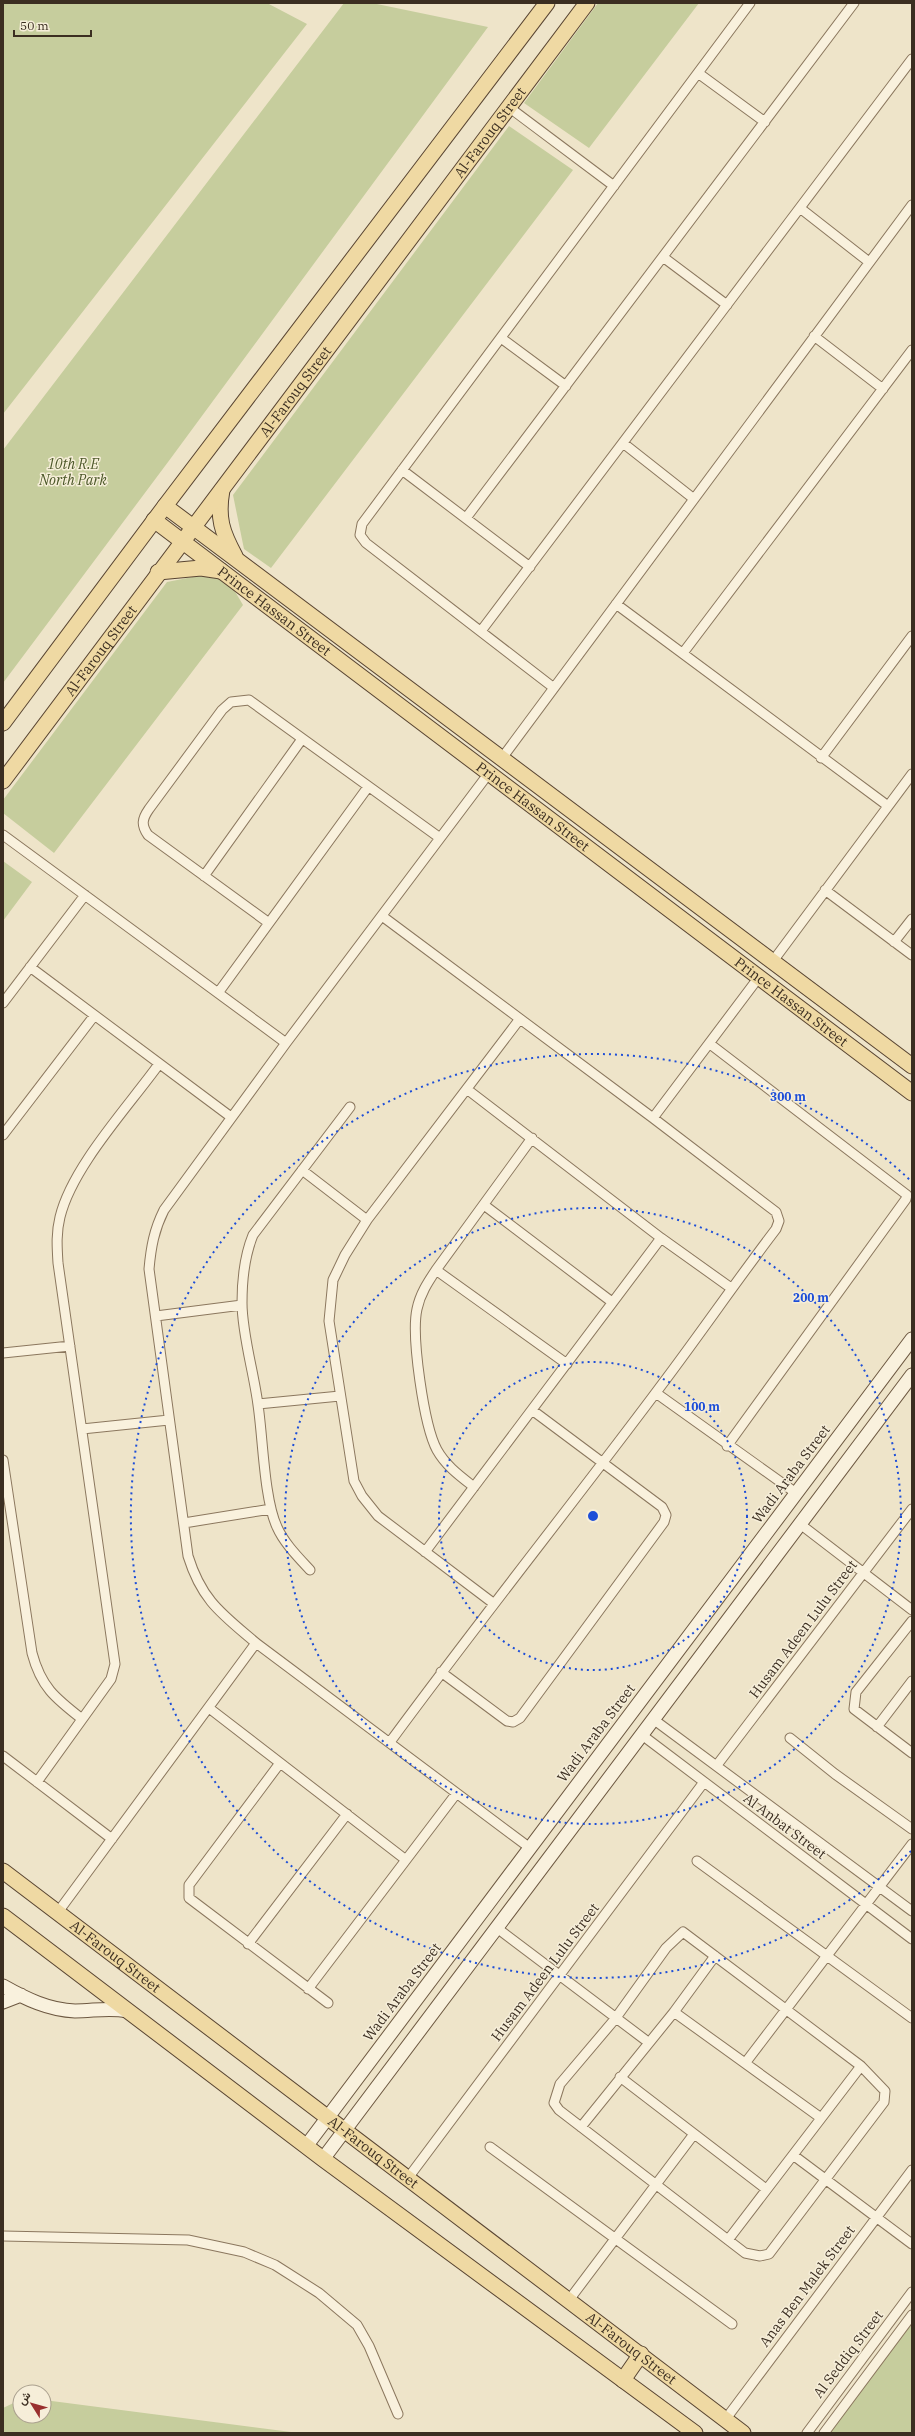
<svg xmlns="http://www.w3.org/2000/svg" width="915" height="2436" font-family="'IBM Plex Serif',Vazirmatn,serif">
<style>
.green{fill:#c6cd9d}
.lines{fill:none;stroke-linecap:round;stroke-linejoin:round}
.street-casing{stroke:#8b775e;stroke-width:11}
.secondary-casing{stroke:#6d5841;stroke-width:15}
.primary-casing{stroke:#594532;stroke-width:17}
.street{stroke:#f9f1dd;stroke-width:9}
.secondary{stroke:#f9f1dd;stroke-width:13}
.primary{stroke:#efd9a3;stroke-width:15}
.ring{fill:none;stroke:#1d4ed8;stroke-width:2;stroke-dasharray:2 4}
.labels{text-anchor:middle;stroke-width:3;stroke-linejoin:round;paint-order:stroke}
.street-label{font-size:14px;fill:#3b2e21;stroke:#f6eed9}
.park-label{font-size:14px;font-style:italic;fill:#4b5728;stroke:#f6eed9}
.centre{fill:#1d4ed8;stroke:#f6eed9;stroke-width:2}
.ring-label{font-size:12px;text-anchor:middle;font-weight:bold;fill:#1d4ed8;stroke:#f6eed9;stroke-width:3;stroke-linejoin:round;paint-order:stroke}
</style>
<rect width="100%" height="100%" fill="#eee4c9"/>
<path class="green" d="M 3,3 L 267,3 L 307,24 L 3,414 Z
M 344,3 L 372,3 L 488,27 L 171,458 L 3,683 L 3,450 Z
M 598,3 L 699,3 L 589,148 L 524,103 Z
M 509,126 L 573,170 L 271,568 L 244,549 L 233,495 Z
M 223,571 L 243,605 L 54,853 L 3,813 L 3,800 L 167,582 Z
M 3,861 L 32,882 L 3,921 Z
M 912,2315 L 912,2433 L 824,2433 Z
M 20,2400 L 20,2416 L 44,2416 L 44,2400 L 299,2433 L 3,2433 L 3,2408 Z"/>
<g class="lines">
<g class="street-casing">
<path id="street" d="M 698,73 L 765,122
M 510,108 L 614,186
M 800,208 L 869,262
M 663,257 L 727,305
M 814,336 L 883,389
M 501,338 L 566,386
M 623,443 L 694,499
M 402,470 L 530,567
M 466,518 L 854,3
M 616,604 L 888,806
M 481,631 L 912,59
M 683,653 L 912,350
M 554,688 L 366,543 L 360,535 L 362,524 L 750,3
M 502,758 L 912,205
M 821,758 L 912,636
M 489,773 L 286,1043 L 164,1210 C 154,1230 151,1247 149,1269 L 188,1556 C 202,1601 222,1614 256,1643 L 530,1848
M 3,835 L 286,1043
M 204,876 L 302,739
M 825,890 L 912,955
M 382,916 L 653,1118 L 776,1212 L 779,1221 L 776,1229 C 734,1284 696,1340 654,1395 C 567,1511 476,1625 390,1742
M 269,923 L 148,835 C 141,825 142,819 149,809 L 222,710 L 231,702 L 249,700 L 440,838
M 894,942 L 912,919
M 773,961 L 912,774
M 30,967 L 231,1117
M 218,993 L 368,787
M 3,1003 L 85,895
M 710,1044 L 907,1195 L 906,1199 L 727,1446
M 468,1090 L 661,1238 L 731,1288
M 653,1118 L 759,977
M 3,1135 L 94,1016
M 302,1170 L 367,1220
M 484,1205 L 612,1302
M 436,1270 L 567,1364
M 156,1316 L 242,1305
M 3,1353 L 70,1346
M 656,1393 L 796,1493
M 258,1404 L 340,1396
M 82,1429 L 169,1420
M 3,1460 L 32,1653 C 41,1687 55,1698 82,1719
M 474,1487 C 460,1476 446,1466 437,1450 C 424,1426 411,1336 417,1309 C 420,1294 428,1282 436,1270 L 532,1138
M 184,1523 L 271,1509
M 800,1524 L 912,1610
M 425,1552 L 661,1238
M 310,1570 C 298,1557 284,1543 277,1527 C 264,1499 263,1438 258,1405 C 254,1373 242,1334 242,1303 C 242,1279 244,1257 253,1235 L 350,1107
M 493,1603 L 378,1516 L 362,1496 L 354,1481 L 329,1321 L 333,1280 L 345,1255 L 367,1220 L 519,1020
M 912,1621 L 856,1692 L 854,1709 L 912,1753
M 441,1672 L 507,1721 L 513,1722 L 520,1718 L 664,1522 L 666,1515 L 662,1507 L 532,1410
M 209,1708 L 406,1860
M 653,1719 L 912,1911
M 877,1727 L 912,1681
M 642,1735 L 912,1939
M 790,1738 L 835,1774 L 912,1829
M 3,1756 L 112,1839
M 280,1763 L 189,1885 L 189,1898 L 328,2003
M 717,1765 L 912,1509
M 37,1782 L 111,1679 L 115,1664 L 58,1263 C 57,1247 56,1233 60,1217 C 72,1167 128,1107 159,1064
M 697,1861 L 912,2018
M 58,1912 L 256,1643
M 497,1928 L 648,2042
M 683,1932 L 861,2066 L 885,2091 L 884,2102 L 769,2254 L 760,2256 L 745,2253 L 559,2110 L 554,2103 L 560,2084 L 615,2019 L 666,1948 Z
M 248,1944 L 347,1814
M 308,1989 L 456,1794
M 674,2012 L 821,2118
M 746,2062 L 912,1844
M 620,2077 L 766,2189
M 581,2127 L 674,2012 L 715,1956
M 490,2147 L 732,2324
M 793,2155 L 912,2244
M 408,2178 L 704,1782
M 3,2236 L 188,2240 L 244,2252 L 275,2265 L 319,2293 L 357,2325 L 369,2346 L 398,2414
M 728,2240 L 861,2066
M 569,2300 L 694,2134
M 725,2420 L 912,2170
M 807,2433 L 912,2292
M 824,2433 L 912,2315"/>
</g>
<g class="secondary-casing">
<path id="secondary" d="M 3,1986 C 26,1999 49,2010 75,2011 C 93,2011 110,2007 127,2011
M 3,2002 L 21,1995
M 307,2145 L 912,1339
M 323,2159 L 912,1375"/>
</g>
<g class="primary-casing">
<g id="primary">
<path d="M 222,490 C 217,518 222,532 235,556"/>
<path d="M 165,506 L 912,1066"/>
<path id="s1" d="M 154,520 L 912,1093"/>
<path d="M 158,572 L 201,568 L 221,571"/>
<path d="M 3,723 L 165,506 L 547,3"/>
<path id="s2" d="M 3,781 L 587,3"/>
<path id="s3" d="M 3,1871 L 743,2433"/>
<path d="M 3,1916 L 323,2159 L 695,2433"/>
<path d="M 623,2380 L 641,2354"/>
</g>
</g>
<use href="#street" class="street"/>
<use href="#secondary" class="secondary"/>
<use href="#primary" class="primary"/>
</g>
<g class="ring">
<circle cx="593" cy="1516" r="154"/>
<circle cx="593" cy="1516" r="308"/>
<path d="M911 1851A462 462 0 1 1 911 1181"/>
</g>
<g class="labels">
<g class="street-label">
<text dy="5" stroke="none"><textPath href="#s2" startOffset="811">Al-Farouq Street</textPath></text>
<text dy="5" stroke="none"><textPath href="#s2" startOffset="487">Al-Farouq Street</textPath></text>
<text dy="5" stroke="none"><textPath href="#s1" startOffset="151">Prince Hassan Street</textPath></text>
<text dy="5" stroke="none"><textPath href="#s2" startOffset="163">Al-Farouq Street</textPath></text>
<text dy="5" stroke="none"><textPath href="#s1" startOffset="475">Prince Hassan Street</textPath></text>
<text dy="5" stroke="none"><textPath href="#s1" startOffset="799">Prince Hassan Street</textPath></text>
<text transform="translate(791 1474) rotate(-53)" y="5">Wadi Araba Street</text>
<text transform="translate(803 1629) rotate(-53)" y="5">Husam Adeen Lulu Street</text>
<text transform="translate(596 1733) rotate(-53)" y="5">Wadi Araba Street</text>
<text transform="translate(785 1826) rotate(37)" y="5">Al Anbat Street</text>
<text dy="5" stroke="none"><textPath href="#s3" startOffset="141">Al-Farouq Street</textPath></text>
<text transform="translate(545 1972) rotate(-53)" y="5">Husam Adeen Lulu Street</text>
<text transform="translate(402 1992) rotate(-53)" y="5">Wadi Araba Street</text>
<text dy="5" stroke="none"><textPath href="#s3" startOffset="465">Al-Farouq Street</textPath></text>
<text transform="translate(807 2286) rotate(-53)" y="5">Anas Ben Malek Street</text>
<text dy="5" stroke="none"><textPath href="#s3" startOffset="789">Al-Farouq Street</textPath></text>
<text transform="translate(848 2354) rotate(-53)" y="5">Al Seddiq Street</text>
</g>
<g class="park-label">
<text x="73" y="469">10th R.E<tspan x="73" dy="16">North Park</tspan></text>
</g>
</g>
<circle cx="593" cy="1516" r="6" class="centre"/>
<g class="ring-label">
<text x="788" y="1101">300 m</text>
<text x="811" y="1302">200 m</text>
<text x="702" y="1411">100 m</text>
</g>
<rect width="915" height="2436" fill="none" stroke="#3b2e21" stroke-width="8"/>
<g transform="translate(32 2404) rotate(307)"><circle r="19" fill="#f6eed9" stroke="#aba18f"/>
<path d="M0-3L7 15L0 10L-7 15Z" fill="#99302f"/>
<text y="-6" font-size="11" font-weight="bold" text-anchor="middle" fill="#3b2e21">ش</text>
</g>
<path d="M14 30v6h77v-6" fill="none" stroke="#3b2e21" stroke-width="2"/>
<text x="20" y="30" font-size="12" fill="#3b2e21" stroke="#f6eed9" stroke-width="3" paint-order="stroke">50 m</text>
</svg>
